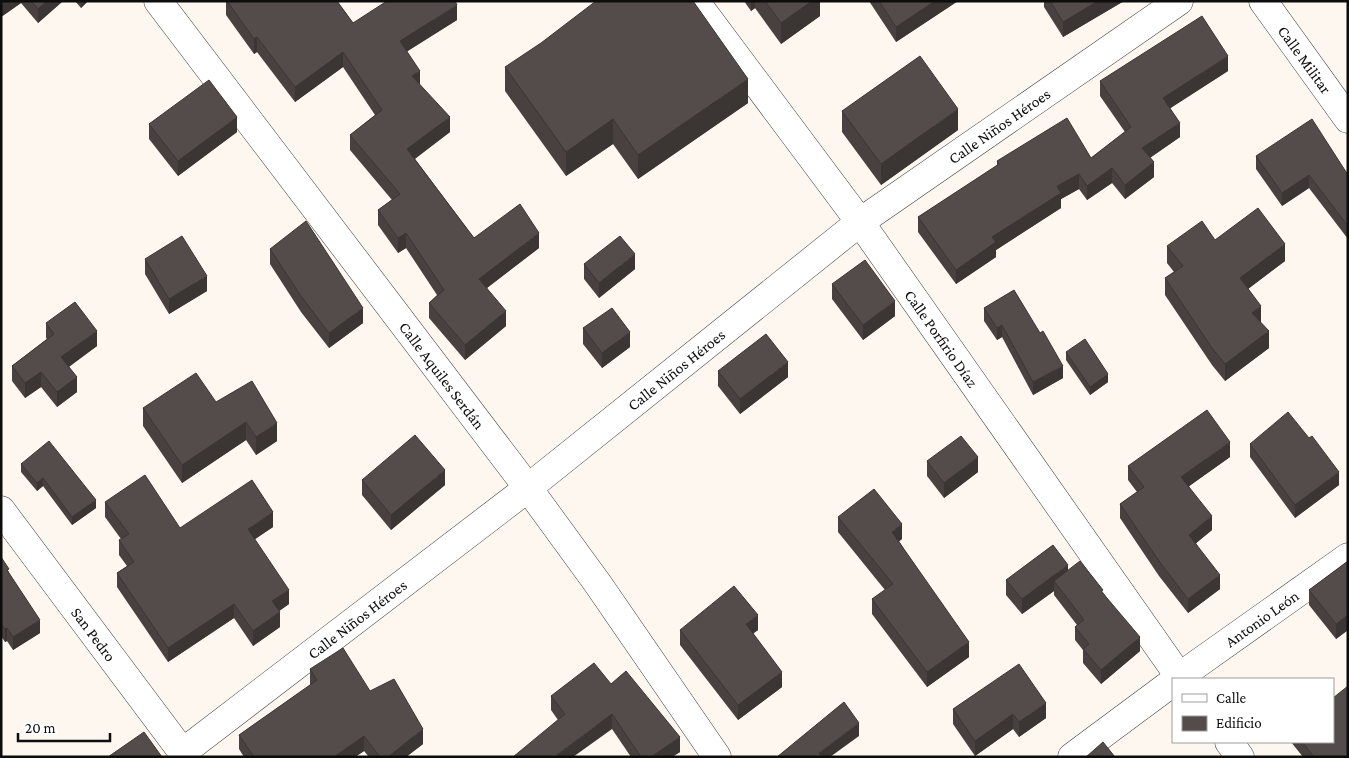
<svg xmlns="http://www.w3.org/2000/svg" width="1349" height="758" font-family="'Crimson Pro',serif">
<style>
.lines{fill:none;stroke-linecap:round;stroke-linejoin:round}
.minor-casing{stroke:#404040;stroke-width:29}
.minor{stroke:#fff;stroke-width:28}
.wall{fill:#484140}
.shaded-wall{fill:#3b3534}
.building{fill:#544c4b;stroke:#3b3534}
.labels{text-anchor:middle;stroke-width:5;stroke-linejoin:round;paint-order:stroke}
.street-label{font-size:16px;fill:#0d0d0d;stroke:#fff}
</style>
<rect width="100%" height="100%" fill="#fdf7ef"/>
<g class="lines">
<g class="minor-casing">
<g id="minor">
<path id="s1" d="M 158,1 L 528,488 L 598,584 L 717,757"/>
<path id="s2" d="M 695,1 L 860,222 L 1181,679"/>
<path id="s3" d="M 1263,1 L 1348,119"/>
<path id="s4" d="M 1,510 L 186,757"/>
<path id="s5" d="M 1176,679 L 1348,557"/>
<path d="M 1229,742 L 1240,757"/>
<path id="s6" d="M 183,752 L 528,488 L 860,222 L 1179,1"/>
<path d="M 1072,757 L 1173,682"/>
</g>
</g>
<use href="#minor" class="minor"/>
</g>
<path class="wall" d="M 1,1 L 63,1 L 38,23 L 21,3 L 1,17 Z
M 75,1 L 88,1 L 81,8 Z
M 226,1 L 337,1 L 353,23 L 457,20 L 407,51 L 420,85 L 450,132 L 415,159 L 474,238 L 539,248 L 487,288 L 506,326 L 465,360 L 429,318 L 429,303 L 437,295 L 406,248 L 398,253 L 378,225 L 378,210 L 392,200 L 350,150 L 350,135 L 375,115 L 343,67 L 295,102 L 257,52 L 254,54 L 226,15 Z
M 744,1 L 820,1 L 820,16 L 781,44 L 755,8 L 751,11 Z
M 869,1 L 958,1 L 896,42 Z
M 1044,1 L 1124,1 L 1063,37 L 1044,7 Z
M 505,67 L 748,103 L 638,179 L 613,144 L 566,176 L 505,91 Z
M 1228,71 L 1170,108 L 1180,137 L 1150,158 L 1154,177 L 1125,199 L 1112,183 L 1087,200 L 1079,189 L 1061,199 L 1061,208 L 996,250 L 996,257 L 956,284 L 918,232 L 918,217 L 997,166 L 997,161 L 1091,158 L 1125,132 L 1100,96 L 1100,81 Z
M 842,111 L 958,130 L 881,185 L 842,132 Z
M 149,124 L 237,132 L 178,176 L 149,139 Z
M 1256,156 L 1348,175 L 1348,239 L 1309,188 L 1282,206 L 1256,169 Z
M 1215,240 L 1285,261 L 1248,289 L 1261,323 L 1269,348 L 1225,381 L 1212,365 L 1165,295 L 1165,278 L 1174,272 L 1167,263 L 1167,246 Z
M 270,249 L 363,323 L 329,348 L 301,312 L 270,264 Z
M 145,259 L 207,291 L 169,314 L 145,274 Z
M 584,264 L 635,269 L 599,298 L 584,279 Z
M 832,284 L 895,316 L 863,340 L 832,299 Z
M 984,308 L 1063,378 L 1033,395 L 1002,337 L 997,340 L 984,321 Z
M 46,323 L 97,346 L 69,367 L 77,392 L 57,407 L 41,387 L 25,398 L 12,381 L 12,366 L 47,339 L 46,338 Z
M 583,328 L 630,347 L 602,368 L 583,344 Z
M 1066,352 L 1108,382 L 1090,395 L 1066,360 Z
M 718,371 L 788,377 L 740,414 L 718,386 Z
M 216,402 L 277,441 L 256,455 L 246,440 L 182,483 L 143,426 L 143,408 Z
M 1250,444 L 1339,485 L 1295,518 L 1250,457 Z
M 1230,457 L 1189,486 L 1212,530 L 1196,543 L 1220,589 L 1188,613 L 1159,576 L 1120,518 L 1120,504 L 1137,492 L 1128,480 L 1128,466 Z
M 927,461 L 978,472 L 944,498 L 927,476 Z
M 21,464 L 96,508 L 72,525 L 43,486 L 37,491 L 21,472 Z
M 362,480 L 445,485 L 391,530 L 362,495 Z
M 105,502 L 180,528 L 273,527 L 254,539 L 289,604 L 279,611 L 280,627 L 253,646 L 234,618 L 168,662 L 117,587 L 117,573 L 127,566 L 119,555 L 119,540 L 121,539 L 105,517 Z
M 838,517 L 902,539 L 899,541 L 969,657 L 927,687 L 872,614 L 872,599 L 885,590 L 838,532 Z
M 1,557 L 40,633 L 13,650 L 7,641 L 5,642 L 1,636 Z
M 1348,561 L 1348,630 L 1336,639 L 1309,605 L 1309,590 Z
M 1068,571 L 1103,594 L 1140,651 L 1101,684 L 1083,663 L 1083,650 L 1075,640 L 1075,627 L 1077,625 L 1054,595 L 1054,591 L 1022,614 L 1006,595 L 1006,580 Z
M 680,630 L 758,630 L 753,633 L 782,687 L 738,720 L 680,645 Z
M 310,669 L 370,691 L 423,744 L 406,757 L 369,757 L 364,751 L 355,757 L 244,757 L 239,749 L 239,735 L 311,685 L 310,684 Z
M 611,684 L 680,752 L 672,757 L 631,757 L 612,729 L 558,720 L 551,710 L 551,696 Z
M 953,709 L 1046,718 L 1019,737 L 1013,729 L 975,756 L 953,724 Z
M 1291,742 L 1333,742 L 1348,757 L 1303,757 Z"/>
<path class="shaded-wall" d="M 4,1 L 21,1 L 21,3 L 1,17 L 1,3 Z
M 47,1 L 63,1 L 38,23 L 38,9 Z
M 81,1 L 88,1 L 81,8 Z
M 751,1 L 755,1 L 755,8 L 751,11 Z
M 812,1 L 820,1 L 820,16 L 781,44 L 781,23 Z
M 935,1 L 958,1 L 896,42 L 896,27 Z
M 1098,1 L 1124,1 L 1063,37 L 1063,22 Z
M 457,5 L 457,20 L 400,56 L 400,41 Z
M 257,37 L 257,52 L 254,54 L 254,39 Z
M 343,52 L 343,67 L 295,102 L 295,87 Z
M 1228,56 L 1228,71 L 1163,113 L 1163,98 Z
M 420,71 L 420,86 L 412,76 Z
M 748,79 L 748,103 L 638,179 L 638,155 Z
M 958,109 L 958,130 L 881,185 L 881,164 Z
M 237,117 L 237,132 L 178,176 L 178,161 Z
M 450,117 L 450,132 L 407,164 L 407,149 Z
M 613,119 L 613,144 L 566,176 L 566,152 Z
M 1180,123 L 1180,137 L 1142,163 L 1142,148 Z
M 1154,162 L 1154,177 L 1125,199 L 1125,185 Z
M 1112,168 L 1112,183 L 1087,200 L 1087,186 Z
M 1079,174 L 1079,189 L 1061,199 L 1061,208 L 996,250 L 996,257 L 956,284 L 956,270 L 992,237 L 1057,186 Z
M 1309,175 L 1309,188 L 1282,206 L 1282,193 Z
M 406,233 L 406,248 L 398,253 L 398,238 Z
M 539,233 L 539,248 L 479,294 L 479,279 Z
M 1285,244 L 1285,261 L 1240,295 L 1240,278 Z
M 635,254 L 635,269 L 599,298 L 599,283 Z
M 207,276 L 207,291 L 169,314 L 169,299 Z
M 895,301 L 895,316 L 863,340 L 863,325 Z
M 1261,306 L 1261,323 L 1252,313 Z
M 363,308 L 363,323 L 329,348 L 329,333 Z
M 506,311 L 506,326 L 465,360 L 465,345 Z
M 1002,325 L 1002,337 L 997,340 L 997,328 Z
M 97,331 L 97,346 L 61,372 L 61,357 Z
M 1269,331 L 1269,348 L 1225,381 L 1225,364 Z
M 630,332 L 630,347 L 602,368 L 602,353 Z
M 788,362 L 788,377 L 740,414 L 740,399 Z
M 1063,366 L 1063,378 L 1033,395 L 1033,382 Z
M 41,372 L 41,387 L 25,398 L 25,383 Z
M 1108,374 L 1108,382 L 1090,395 L 1090,387 Z
M 77,377 L 77,392 L 57,407 L 57,392 Z
M 246,422 L 246,440 L 182,483 L 182,465 Z
M 277,423 L 277,441 L 256,455 L 256,437 Z
M 1230,442 L 1230,457 L 1181,492 L 1181,477 Z
M 978,457 L 978,472 L 944,498 L 944,483 Z
M 445,470 L 445,485 L 391,530 L 391,515 Z
M 1339,472 L 1339,485 L 1295,518 L 1295,505 Z
M 43,478 L 43,486 L 37,491 L 37,483 Z
M 96,500 L 96,508 L 72,525 L 72,517 Z
M 273,512 L 273,527 L 248,544 L 248,529 Z
M 1212,516 L 1212,530 L 1189,549 L 1189,535 Z
M 902,524 L 902,539 L 892,547 L 892,532 Z
M 1068,565 L 1068,580 L 1054,581 L 1054,591 L 1022,614 L 1022,599 Z
M 1220,575 L 1220,589 L 1188,613 L 1188,599 Z
M 289,590 L 289,604 L 272,616 L 272,601 Z
M 234,604 L 234,618 L 168,662 L 168,648 Z
M 280,612 L 280,627 L 253,646 L 253,631 Z
M 758,615 L 758,630 L 746,639 L 746,624 Z
M 1348,615 L 1348,630 L 1336,639 L 1336,624 Z
M 40,620 L 40,633 L 13,650 L 13,637 Z
M 7,628 L 7,641 L 5,642 L 5,629 Z
M 1140,637 L 1140,651 L 1101,684 L 1101,670 Z
M 969,642 L 969,657 L 927,687 L 927,672 Z
M 782,672 L 782,687 L 738,720 L 738,705 Z
M 1046,703 L 1046,718 L 1019,737 L 1019,722 Z
M 612,714 L 612,729 L 573,757 L 554,757 Z
M 1013,714 L 1013,729 L 975,756 L 975,741 Z
M 859,723 L 859,736 L 830,757 L 819,757 L 819,753 Z
M 423,729 L 423,744 L 406,757 L 388,757 Z
M 364,736 L 364,751 L 355,757 L 334,757 Z
M 680,737 L 680,752 L 672,757 L 651,757 Z"/>
<path class="building" d="M 31,1 L 47,1 L 38,9 Z
M 227,1 L 337,1 L 353,23 L 387,1 L 455,1 L 457,5 L 400,41 L 420,71 L 412,76 L 450,117 L 407,149 L 474,238 L 520,204 L 539,233 L 479,279 L 506,311 L 465,345 L 429,303 L 444,290 L 406,233 L 398,238 L 378,210 L 400,194 L 350,135 L 382,110 L 343,52 L 295,87 L 257,37 L 254,39 Z
M 596,1 L 693,1 L 748,79 L 638,155 L 613,119 L 566,152 L 505,67 L 541,43 Z
M 765,1 L 812,1 L 781,23 Z
M 879,1 L 935,1 L 896,27 Z
M 1050,1 L 1098,1 L 1063,22 Z
M 1202,16 L 1228,56 L 1163,98 L 1180,123 L 1142,148 L 1154,162 L 1125,185 L 1112,168 L 1087,186 L 1079,174 L 1057,186 L 1061,193 L 992,237 L 996,242 L 956,270 L 918,217 L 999,164 L 997,161 L 1067,118 L 1091,158 L 1131,127 L 1100,81 Z
M 920,56 L 958,109 L 881,164 L 842,111 Z
M 209,80 L 237,117 L 178,161 L 149,124 Z
M 1312,119 L 1348,175 L 1348,226 L 1309,175 L 1282,193 L 1256,156 Z
M 1258,208 L 1285,244 L 1240,278 L 1261,306 L 1252,313 L 1269,331 L 1225,364 L 1212,348 L 1165,278 L 1183,266 L 1167,246 L 1202,221 L 1215,240 Z
M 306,221 L 363,308 L 329,333 L 301,296 L 270,249 Z
M 182,236 L 207,276 L 169,299 L 145,259 Z
M 620,236 L 635,254 L 599,283 L 584,264 Z
M 865,260 L 895,301 L 863,325 L 832,284 Z
M 1014,290 L 1040,333 L 1043,331 L 1063,366 L 1033,382 L 1002,325 L 997,328 L 984,308 Z
M 75,302 L 97,331 L 61,357 L 77,377 L 57,392 L 41,372 L 25,383 L 12,366 L 54,334 L 46,323 Z
M 612,308 L 630,332 L 602,353 L 583,328 Z
M 766,334 L 788,362 L 740,399 L 718,371 Z
M 1085,339 L 1108,374 L 1090,387 L 1066,352 Z
M 196,373 L 216,402 L 252,381 L 277,423 L 256,437 L 246,422 L 182,465 L 143,408 Z
M 1207,410 L 1230,442 L 1181,477 L 1212,516 L 1189,535 L 1220,575 L 1188,599 L 1159,561 L 1120,504 L 1144,487 L 1128,466 Z
M 1288,412 L 1309,438 L 1312,436 L 1339,472 L 1295,505 L 1250,444 Z
M 415,435 L 445,470 L 391,515 L 362,480 Z
M 961,436 L 978,457 L 944,483 L 927,461 Z
M 49,441 L 96,500 L 72,517 L 43,478 L 37,483 L 21,464 Z
M 145,475 L 180,528 L 252,480 L 273,512 L 248,529 L 289,590 L 272,601 L 280,612 L 253,631 L 234,604 L 168,648 L 117,573 L 134,562 L 119,540 L 129,534 L 105,502 Z
M 874,489 L 902,524 L 892,532 L 969,642 L 927,672 L 872,599 L 893,584 L 838,517 Z
M 1053,545 L 1068,565 L 1022,599 L 1006,580 Z
M 1,557 L 9,569 L 7,570 L 40,620 L 13,637 L 7,628 L 5,629 L 1,624 Z
M 1080,561 L 1103,590 L 1101,591 L 1140,637 L 1101,670 L 1083,649 L 1089,644 L 1075,627 L 1084,620 L 1054,581 Z
M 1348,561 L 1348,615 L 1336,624 L 1309,590 Z
M 734,586 L 758,615 L 746,624 L 782,672 L 738,705 L 680,630 Z
M 343,648 L 370,691 L 394,679 L 423,729 L 388,757 L 380,757 L 364,736 L 334,757 L 254,757 L 239,735 L 317,680 L 310,669 Z
M 594,663 L 611,684 L 626,671 L 680,737 L 651,757 L 641,757 L 612,714 L 554,757 L 513,757 L 565,714 L 551,696 Z
M 1019,664 L 1046,703 L 1019,722 L 1013,714 L 975,741 L 953,709 Z
M 1348,686 L 1348,757 L 1314,757 L 1302,742 L 1333,742 L 1333,698 Z
M 844,702 L 859,723 L 819,753 L 822,757 L 777,757 Z
M 144,732 L 162,757 L 108,757 Z
M 1103,742 L 1115,757 L 1086,757 Z"/>
<g class="labels">
<g class="street-label">
<text dy="6" stroke="none"><textPath href="#s3" startOffset="72">Calle Militar</textPath></text>
<text dy="6" stroke="none"><textPath href="#s6" startOffset="1029">Calle Niños Héroes</textPath></text>
<text dy="6" stroke="none"><textPath href="#s2" startOffset="418">Calle Porfirio Díaz</textPath></text>
<text dy="6" stroke="none"><textPath href="#s6" startOffset="624">Calle Niños Héroes</textPath></text>
<text dy="6" stroke="none"><textPath href="#s1" startOffset="470">Calle Aquiles Serdán</textPath></text>
<text dy="6" stroke="none"><textPath href="#s5" startOffset="105">Antonio León</textPath></text>
<text dy="6" stroke="none"><textPath href="#s6" startOffset="219">Calle Niños Héroes</textPath></text>
<text dy="6" stroke="none"><textPath href="#s4" startOffset="155">San Pedro</textPath></text>
</g>
</g>
<rect width="1349" height="758" fill="none" stroke="#0d0d0d" stroke-width="5"/>
<rect x="1172" y="678" width="162" height="65" fill="#ffffff" stroke="#9e9e9e"/>
<rect x="1182" y="694" width="25" height="8" fill="#ffffff" stroke="#9e9e9e"/>
<text x="1216" y="703" font-size="15" fill="#0d0d0d">Calle</text>
<rect x="1182" y="716" width="25" height="15" fill="#544c4b" stroke="#9e9e9e"/>
<text x="1216" y="728" font-size="15" fill="#0d0d0d">Edificio</text>
<path d="M18 733v8h92v-8" fill="none" stroke="#0d0d0d" stroke-width="2.5"/>
<text x="25" y="733" font-size="15" fill="#0d0d0d" stroke="#ffffff" stroke-width="4" paint-order="stroke">20 m</text>
</svg>
